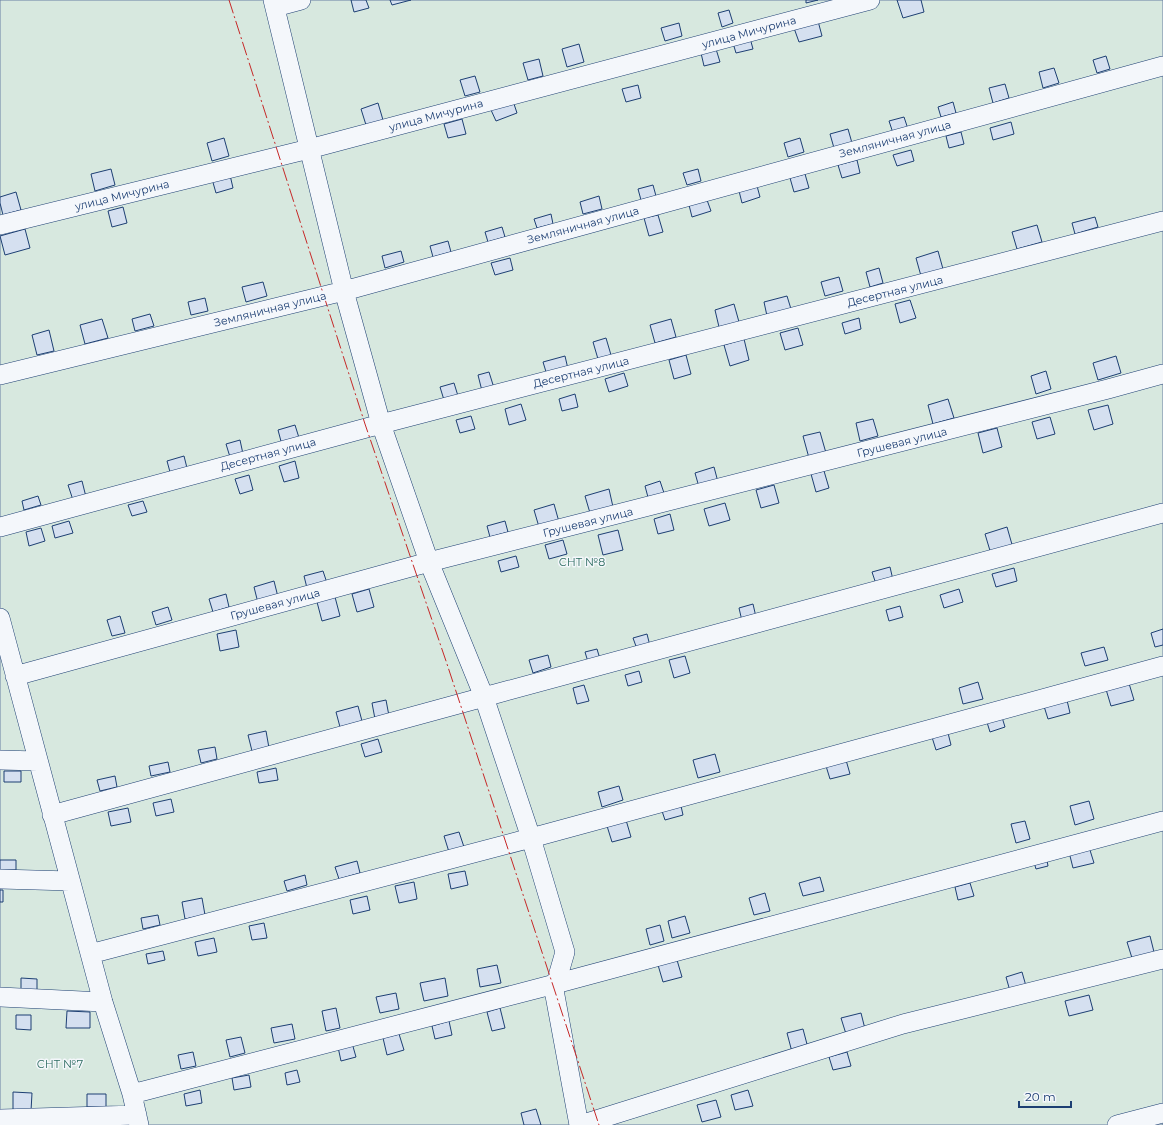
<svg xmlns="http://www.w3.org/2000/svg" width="1163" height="1125" font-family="Montserrat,sans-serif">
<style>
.green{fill:#d7e8df;stroke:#687fa3}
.building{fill:#d5e0f0;stroke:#1d3f73}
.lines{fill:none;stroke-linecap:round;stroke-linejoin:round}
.minor-casing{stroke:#1d3f73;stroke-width:20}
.minor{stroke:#f4f7fb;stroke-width:19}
.power{stroke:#c62828;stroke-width:1;stroke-dasharray:14 3 2 3;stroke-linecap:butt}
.labels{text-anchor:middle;stroke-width:3;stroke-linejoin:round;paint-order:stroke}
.street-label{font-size:11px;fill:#1d3f73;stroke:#f4f7fb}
.park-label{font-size:11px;fill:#2c6c60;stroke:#f4f7fb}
</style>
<rect width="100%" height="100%" fill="#f4f7fb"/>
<path class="green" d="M 0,0 L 1163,0 L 1163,1125 L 0,1125 Z"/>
<path class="building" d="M 351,0 L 366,0 L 369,8 L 354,12 Z
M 390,0 L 411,0 L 392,5 Z
M 806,0 L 818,0 L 806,3 Z
M 897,0 L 921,0 L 924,12 L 903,18 Z
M 729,10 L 733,23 L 722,27 L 718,13 Z
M 818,21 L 822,36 L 799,42 L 794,28 Z
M 679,23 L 682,36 L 665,41 L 661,28 Z
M 750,38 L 753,49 L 736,53 L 733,43 Z
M 579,44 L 584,62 L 567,67 L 562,49 Z
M 716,49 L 720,62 L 704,66 L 701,53 Z
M 1106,56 L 1110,69 L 1097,73 L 1093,60 Z
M 539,59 L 543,76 L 528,80 L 523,63 Z
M 1054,68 L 1059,83 L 1043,88 L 1039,72 Z
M 475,76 L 480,92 L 465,96 L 460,80 Z
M 1005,84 L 1009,98 L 993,103 L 989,88 Z
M 638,85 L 641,98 L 626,102 L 622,89 Z
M 513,101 L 517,113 L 496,121 L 491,110 Z
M 953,102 L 956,113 L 941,117 L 938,107 Z
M 378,103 L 383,120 L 366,125 L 361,109 Z
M 904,117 L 908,129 L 893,133 L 889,121 Z
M 462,119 L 466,134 L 448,138 L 444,124 Z
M 1011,122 L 1014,134 L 993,140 L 990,128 Z
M 848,129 L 852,143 L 834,148 L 830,134 Z
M 961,132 L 964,144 L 949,148 L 946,136 Z
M 224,138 L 229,156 L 212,161 L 207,143 Z
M 800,138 L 804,152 L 788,157 L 784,143 Z
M 911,150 L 914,161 L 897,166 L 893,155 Z
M 857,160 L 860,173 L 842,178 L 838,165 Z
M 111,169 L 115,185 L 95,191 L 91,174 Z
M 698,169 L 701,181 L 687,185 L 683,173 Z
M 805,174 L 809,188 L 794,192 L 790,178 Z
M 230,175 L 233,188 L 216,193 L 212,179 Z
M 653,185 L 656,196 L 641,200 L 638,189 Z
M 757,186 L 760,197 L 742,203 L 739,191 Z
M 16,192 L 21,210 L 3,215 L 0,203 L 0,197 Z
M 599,196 L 602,209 L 583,214 L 580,202 Z
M 707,200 L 711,211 L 692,217 L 689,205 Z
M 123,207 L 127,223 L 112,227 L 108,211 Z
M 551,214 L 553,224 L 537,228 L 534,219 Z
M 658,215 L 663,232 L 649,236 L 644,218 Z
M 1095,217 L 1098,227 L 1075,234 L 1072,223 Z
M 1037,225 L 1042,242 L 1017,249 L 1012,232 Z
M 502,227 L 505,237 L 488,242 L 485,232 Z
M 25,229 L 30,248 L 5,255 L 0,236 Z
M 448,241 L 451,252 L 433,257 L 430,246 Z
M 401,251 L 404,262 L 385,268 L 382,256 Z
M 938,251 L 943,269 L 921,276 L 916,258 Z
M 510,258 L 513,270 L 495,275 L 491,263 Z
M 879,268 L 883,283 L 870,287 L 866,272 Z
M 839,277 L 843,291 L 825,296 L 821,282 Z
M 263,282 L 267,296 L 246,302 L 242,287 Z
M 787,296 L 791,309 L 767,316 L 764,302 Z
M 205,298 L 208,311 L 191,315 L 188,302 Z
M 910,300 L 916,318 L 900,323 L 895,304 Z
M 734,304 L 739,322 L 719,327 L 715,310 Z
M 150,314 L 154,326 L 135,331 L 132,319 Z
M 859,318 L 861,329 L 845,334 L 842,323 Z
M 102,319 L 108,338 L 85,344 L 80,325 Z
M 671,319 L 676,337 L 655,343 L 650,325 Z
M 798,328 L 803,345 L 785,350 L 780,333 Z
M 49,330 L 54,351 L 37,355 L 32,335 Z
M 606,338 L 611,355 L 598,359 L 593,342 Z
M 744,339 L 749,360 L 730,366 L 724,345 Z
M 686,355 L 691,374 L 674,379 L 669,360 Z
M 565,356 L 568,369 L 547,375 L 543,362 Z
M 1116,356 L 1121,373 L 1098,380 L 1093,363 Z
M 1046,371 L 1051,389 L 1036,394 L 1031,376 Z
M 489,372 L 494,388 L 482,391 L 478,375 Z
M 624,373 L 628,386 L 609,392 L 605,379 Z
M 454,383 L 458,396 L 444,400 L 440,387 Z
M 575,394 L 578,407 L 562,411 L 559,399 Z
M 948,399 L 954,418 L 933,424 L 928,405 Z
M 521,404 L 526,420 L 509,425 L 505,409 Z
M 1108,405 L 1113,424 L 1094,430 L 1088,410 Z
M 471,416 L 475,429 L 460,433 L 456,420 Z
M 1050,417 L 1055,434 L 1037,439 L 1032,422 Z
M 873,419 L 878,436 L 860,441 L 856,423 Z
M 295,425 L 300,441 L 282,445 L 278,430 Z
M 997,428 L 1002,447 L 983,453 L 978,433 Z
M 820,432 L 826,453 L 809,458 L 803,436 Z
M 240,440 L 243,454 L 230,457 L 226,444 Z
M 184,456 L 187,468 L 170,472 L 167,461 Z
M 295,461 L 299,478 L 284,482 L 279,466 Z
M 714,467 L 718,482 L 699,487 L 695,473 Z
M 824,471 L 829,488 L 816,492 L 811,474 Z
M 249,475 L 253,490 L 240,494 L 235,479 Z
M 82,481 L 86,497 L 73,500 L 68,485 Z
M 660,481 L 665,496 L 649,501 L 645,486 Z
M 774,485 L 779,503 L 761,508 L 756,490 Z
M 609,489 L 613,507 L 590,513 L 585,496 Z
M 38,496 L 41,505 L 24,510 L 22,501 Z
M 143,501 L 147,512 L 132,516 L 128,505 Z
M 725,503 L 730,520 L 709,526 L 704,509 Z
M 554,504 L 559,522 L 539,527 L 534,510 Z
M 670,514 L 674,530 L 658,534 L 654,519 Z
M 69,521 L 73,533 L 55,538 L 52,526 Z
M 505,521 L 508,532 L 490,537 L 487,526 Z
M 1007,527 L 1013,548 L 991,554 L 985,534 Z
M 41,528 L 45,541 L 29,546 L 26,532 Z
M 618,530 L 623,550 L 603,555 L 598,535 Z
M 563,540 L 567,554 L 549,559 L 545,545 Z
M 516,556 L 519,567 L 501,572 L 498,561 Z
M 890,567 L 893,580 L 876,584 L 872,572 Z
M 1014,568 L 1017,581 L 996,587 L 992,574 Z
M 323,571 L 327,583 L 307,588 L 304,576 Z
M 274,581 L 278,597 L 258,603 L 254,587 Z
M 369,589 L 374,607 L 357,612 L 352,594 Z
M 959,589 L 963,602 L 944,608 L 940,595 Z
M 226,594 L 229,607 L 213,612 L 209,599 Z
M 335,597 L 340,616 L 322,621 L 317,602 Z
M 753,604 L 756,617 L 742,621 L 739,608 Z
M 900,606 L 903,617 L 889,621 L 886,610 Z
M 168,607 L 172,620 L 156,625 L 152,612 Z
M 120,616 L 125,633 L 112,636 L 107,620 Z
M 1163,629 L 1163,645 L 1155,647 L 1151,633 Z
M 236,630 L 239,647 L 220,651 L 217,634 Z
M 647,634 L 650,646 L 637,649 L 633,638 Z
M 1104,647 L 1108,660 L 1085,666 L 1081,653 Z
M 597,649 L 600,659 L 588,662 L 585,652 Z
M 548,655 L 551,667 L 533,673 L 529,660 Z
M 685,656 L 690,673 L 674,678 L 669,660 Z
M 639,671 L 642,682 L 628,686 L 625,675 Z
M 1128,680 L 1134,700 L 1111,706 L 1105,686 Z
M 978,682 L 983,699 L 963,704 L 959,688 Z
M 584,685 L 589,701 L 577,704 L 573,688 Z
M 1066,696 L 1070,713 L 1048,719 L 1043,703 Z
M 386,700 L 389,716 L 375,719 L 372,703 Z
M 358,706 L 362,721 L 340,727 L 336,712 Z
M 1001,714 L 1005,727 L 990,732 L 986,719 Z
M 947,729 L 951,745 L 936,750 L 931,734 Z
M 266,731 L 269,748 L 252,751 L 248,735 Z
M 378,739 L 382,752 L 365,757 L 361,744 Z
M 215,747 L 217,759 L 201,763 L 198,750 Z
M 715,754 L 720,772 L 698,778 L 693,760 Z
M 846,760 L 850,774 L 830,779 L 826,766 Z
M 168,762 L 170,772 L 151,776 L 149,766 Z
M 276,768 L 278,780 L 259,783 L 257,772 Z
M 4,771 L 21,771 L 21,782 L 4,782 Z
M 115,776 L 117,787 L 100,791 L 97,780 Z
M 619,786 L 623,800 L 602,807 L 598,792 Z
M 171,799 L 174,812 L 156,816 L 153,803 Z
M 1089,801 L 1094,819 L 1075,825 L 1070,806 Z
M 681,806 L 683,815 L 665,820 L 662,811 Z
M 128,808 L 131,822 L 111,826 L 108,812 Z
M 626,820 L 631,837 L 612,842 L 607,826 Z
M 1025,821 L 1030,839 L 1016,843 L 1011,824 Z
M 459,832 L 464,847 L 449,852 L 444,836 Z
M 1089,847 L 1094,863 L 1073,868 L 1069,852 Z
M 1046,855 L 1048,866 L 1036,869 L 1033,859 Z
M 0,860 L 16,860 L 16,870 L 0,870 Z
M 357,861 L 360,873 L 339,879 L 335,867 Z
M 465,871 L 468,885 L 451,889 L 448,874 Z
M 305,875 L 307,885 L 287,891 L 284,881 Z
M 820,877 L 824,891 L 803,896 L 799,883 Z
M 414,882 L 417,899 L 399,903 L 395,886 Z
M 970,883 L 974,896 L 958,900 L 955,887 Z
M 0,890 L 3,890 L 3,902 L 0,902 Z
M 765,893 L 770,911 L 754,915 L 749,898 Z
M 367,896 L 370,910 L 353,914 L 350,900 Z
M 202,898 L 205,915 L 185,919 L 182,902 Z
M 158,915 L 160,925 L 143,929 L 141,918 Z
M 685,916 L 690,933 L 672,938 L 668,921 Z
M 264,923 L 267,938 L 252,940 L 249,926 Z
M 660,925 L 664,941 L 650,945 L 646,929 Z
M 1150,936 L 1154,952 L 1132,958 L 1127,942 Z
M 214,938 L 217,952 L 198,956 L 195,942 Z
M 163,951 L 165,960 L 148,964 L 146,954 Z
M 677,960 L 682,977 L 663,982 L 658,965 Z
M 497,965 L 501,983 L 480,987 L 477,969 Z
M 1022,972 L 1026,986 L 1010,991 L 1006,977 Z
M 21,978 L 37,979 L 37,994 L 21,994 Z
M 445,978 L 448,996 L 424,1001 L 420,983 Z
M 396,993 L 399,1009 L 380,1013 L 376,997 Z
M 1089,995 L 1093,1010 L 1069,1016 L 1065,1001 Z
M 336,1008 L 340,1028 L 326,1031 L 322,1011 Z
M 500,1008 L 505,1028 L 492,1031 L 487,1012 Z
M 67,1011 L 90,1012 L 90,1028 L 66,1028 Z
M 861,1013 L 865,1029 L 846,1034 L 841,1018 Z
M 16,1015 L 31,1015 L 31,1030 L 16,1029 Z
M 449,1021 L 452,1035 L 435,1039 L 432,1026 Z
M 292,1024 L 295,1039 L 274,1043 L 271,1028 Z
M 803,1029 L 808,1048 L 792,1052 L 787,1033 Z
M 399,1034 L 404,1050 L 387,1055 L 383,1038 Z
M 241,1037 L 245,1053 L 230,1057 L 226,1040 Z
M 352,1043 L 356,1057 L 341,1061 L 338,1047 Z
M 193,1052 L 196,1066 L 181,1069 L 178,1055 Z
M 847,1052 L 851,1066 L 833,1070 L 829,1057 Z
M 297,1070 L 300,1082 L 287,1085 L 285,1073 Z
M 249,1075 L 251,1087 L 234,1090 L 232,1078 Z
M 200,1090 L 202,1103 L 186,1106 L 184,1094 Z
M 748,1090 L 753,1106 L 735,1110 L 731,1095 Z
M 13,1092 L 32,1093 L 31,1111 L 13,1111 Z
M 87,1094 L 106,1094 L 106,1107 L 87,1107 Z
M 716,1100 L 721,1117 L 702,1122 L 697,1105 Z
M 536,1109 L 541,1125 L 524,1125 L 521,1113 Z"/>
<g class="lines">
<g class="minor-casing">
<path id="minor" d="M 273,0 L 344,291 L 381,424 L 429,562 L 484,697 L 531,838 L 565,952 L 554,990 L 579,1125
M 275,7 L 301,0
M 0,225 L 309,149 L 870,0
M 0,375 L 344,291 L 1163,66
M 0,527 L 381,424 L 1163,221
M 0,618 L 103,1002 L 132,1094 L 139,1125
M 15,676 L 429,562 L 1108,389 L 1163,374
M 0,760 L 38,761
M 52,815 L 484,697 L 1163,513
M 0,879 L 70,881
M 90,954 L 531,838 L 1163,666
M 0,997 L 103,1002
M 132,1094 L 555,984 L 1163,821
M 0,1119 L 137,1115
M 580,1125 L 903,1024 L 1163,959
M 1117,1125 L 1163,1113"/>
</g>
<use href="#minor" class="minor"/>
<path class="power" d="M 229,0 L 365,424 L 446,661 L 599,1125"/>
</g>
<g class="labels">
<g class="street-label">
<text transform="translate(749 32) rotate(-15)" y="4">улица Мичурина</text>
<text transform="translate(436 115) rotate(-15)" y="4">улица Мичурина</text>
<text transform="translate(895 139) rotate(-15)" y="4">Земляничная улица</text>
<text transform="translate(122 195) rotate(-14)" y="4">улица Мичурина</text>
<text transform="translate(583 225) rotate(-15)" y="4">Земляничная улица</text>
<text transform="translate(895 291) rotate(-14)" y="4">Десертная улица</text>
<text transform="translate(270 309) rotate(-14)" y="4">Земляничная улица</text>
<text transform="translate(581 372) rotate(-14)" y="4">Десертная улица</text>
<text transform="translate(902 442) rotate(-14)" y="4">Грушевая улица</text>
<text transform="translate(268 454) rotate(-15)" y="4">Десертная улица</text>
<text transform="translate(588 522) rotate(-14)" y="4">Грушевая улица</text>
<text transform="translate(275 604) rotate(-15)" y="4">Грушевая улица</text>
</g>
<g class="park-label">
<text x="582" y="566">СНТ №8</text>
<text x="60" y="1068">СНТ №7</text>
</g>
</g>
<path d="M1019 1101v6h52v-6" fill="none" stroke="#1d3f73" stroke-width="2"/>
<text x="1025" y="1101" font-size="12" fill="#1d3f73" stroke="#f4f7fb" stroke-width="3" paint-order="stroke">20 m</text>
</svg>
